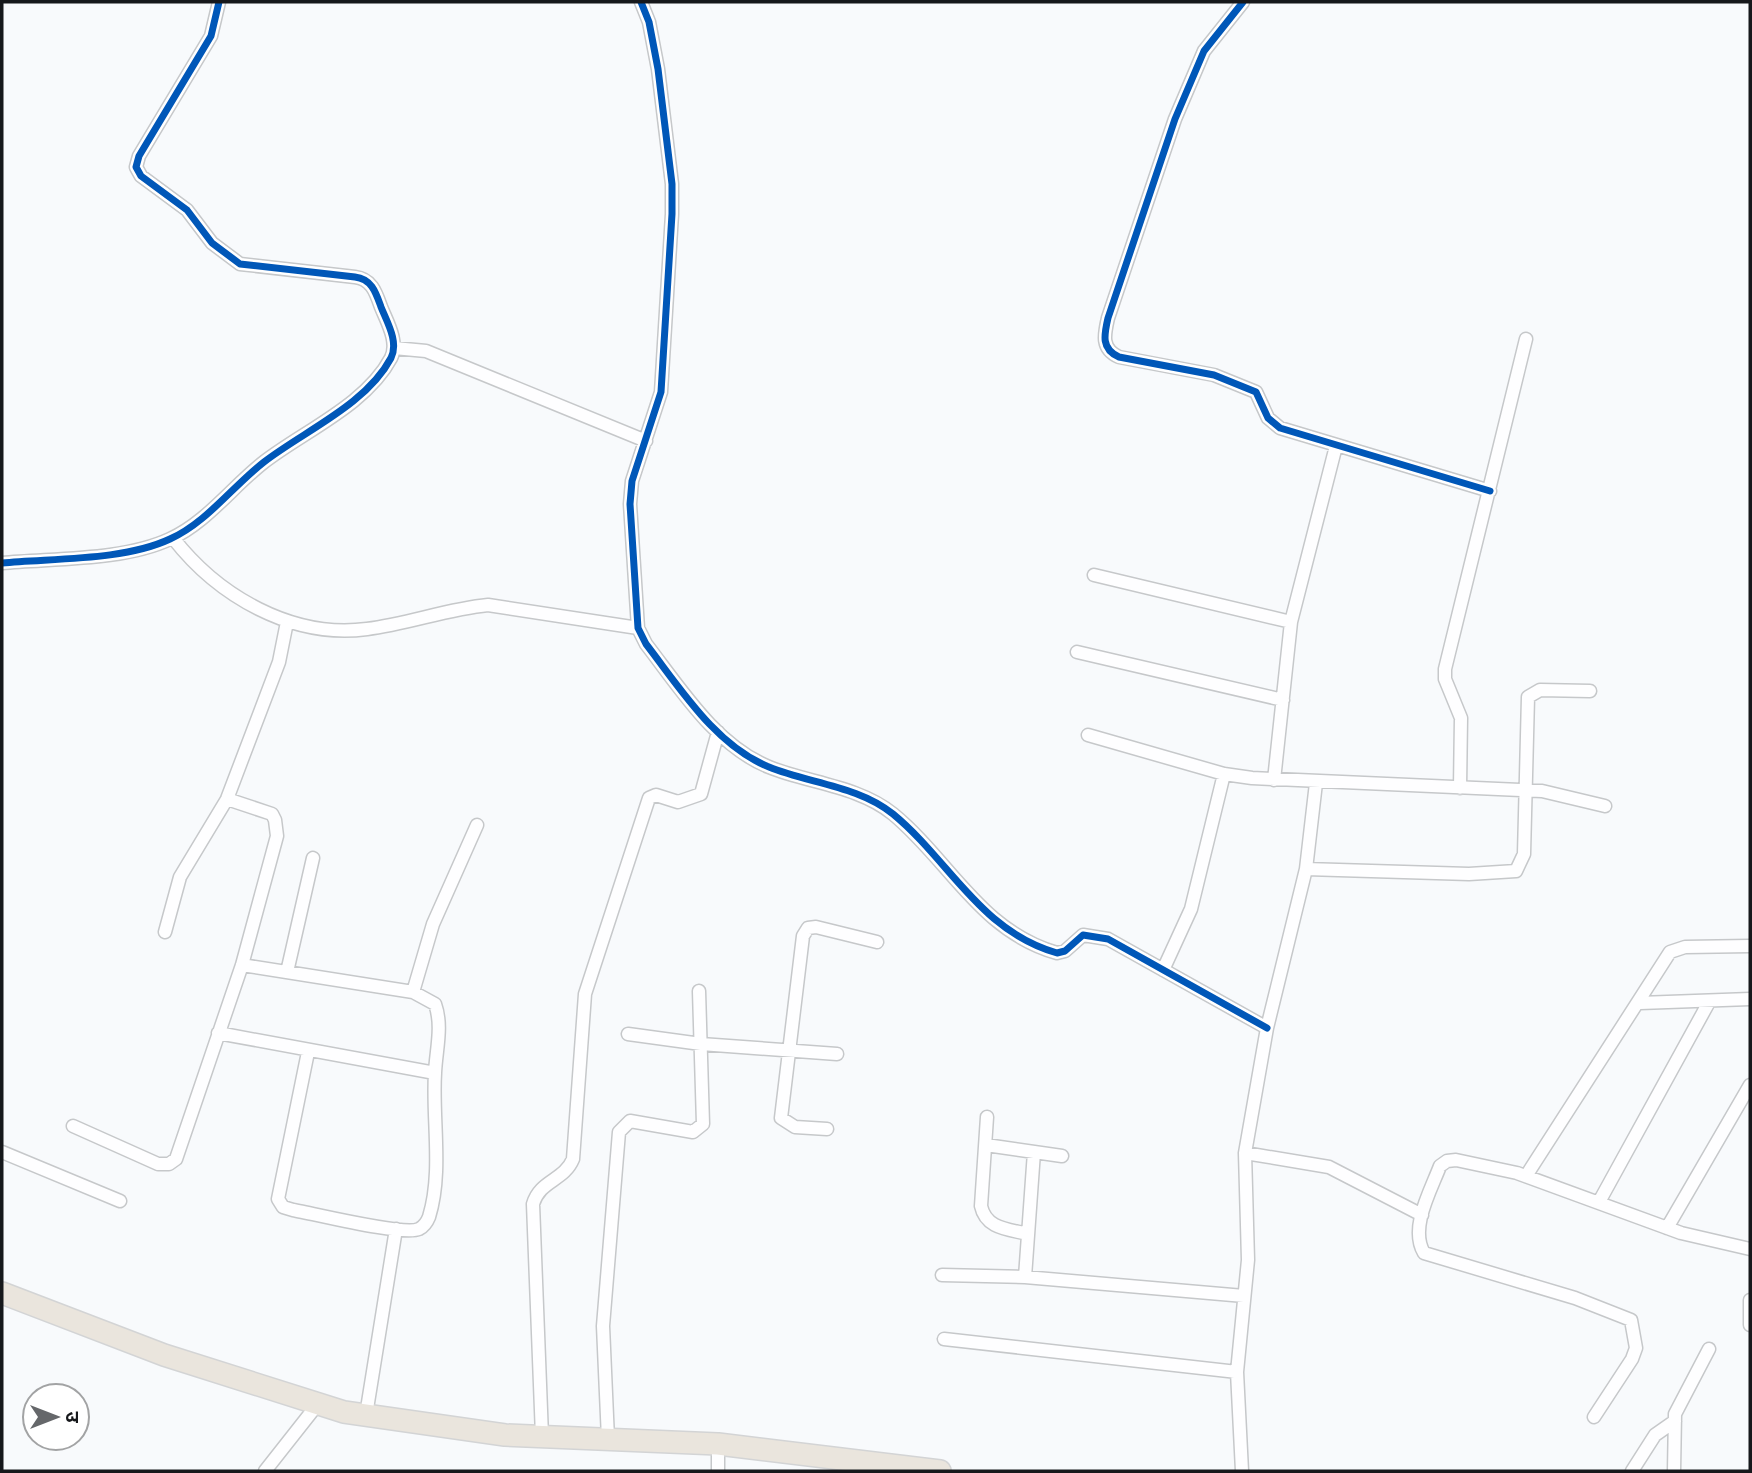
<svg xmlns="http://www.w3.org/2000/svg" width="1752" height="1473" font-family="Inter,'Noto Sans Devanagari',sans-serif">
<style>
.lines{fill:none;stroke-linecap:round;stroke-linejoin:round}
.minor-casing{stroke:#c6c8ca;stroke-width:15}
.primary-casing{stroke:#d3d4d5;stroke-width:24}
.minor{stroke:#fefeff;stroke-width:12}
.primary{stroke:#eae5dd;stroke-width:21}
.cycleway-casing{stroke:#fff;stroke-width:11}
.cycleway{stroke:#0057b8;stroke-width:7}
</style>
<rect width="100%" height="100%" fill="#f8fafc"/>
<g class="lines">
<g class="minor-casing">
<path id="minor" d="M 641,2 L 649,22 L 658,69 L 672,184 L 672,214 L 661,392 L 632,481 L 630,504 L 638,628 L 646,644 C 680,688 716,746 769,767 C 808,783 859,786 893,814 C 950,861 980,931 1057,953 L 1065,951 L 1083,935 L 1108,939 L 1267,1028
M 1243,2 L 1204,51 L 1175,119 L 1108,318 C 1104,335 1101,349 1119,357 L 1214,375 L 1256,392 L 1268,418 L 1280,428 L 1490,491
M 394,348 L 426,351 L 646,441
M 173,538 C 218,596 292,639 367,629 C 408,624 447,609 488,605 L 638,628
M 2,563 C 53,558 123,561 170,539 C 206,523 233,486 264,462 C 304,431 366,405 391,358 C 399,342 387,322 381,307 C 376,293 372,279 355,277 L 240,264 L 212,243 L 187,210 L 141,176 L 136,167 L 139,156 L 211,36 L 219,2
M 1094,575 L 1291,622
M 1077,652 L 1283,700
M 1088,735 L 1224,774 L 1252,778 L 1542,791 L 1605,806
M 1274,780 L 1291,622 L 1336,446
M 1460,788 L 1461,718 L 1445,679 L 1445,669 L 1526,339
M 1306,869 L 1469,874 L 1516,871 L 1524,854 L 1528,697 L 1540,690 L 1590,691
M 165,932 L 180,877 L 227,799 L 279,662 L 287,622
M 242,965 L 413,992 L 435,1004 C 443,1026 436,1050 435,1073 C 432,1118 443,1172 429,1217 C 427,1222 425,1226 419,1229 C 403,1236 316,1214 293,1210 L 283,1207 L 278,1199 L 308,1052
M 1163,970 L 1191,909 L 1224,774
M 287,972 L 313,858
M 413,992 L 433,924 L 477,825
M 1640,1003 L 1750,999
M 218,1033 L 435,1073
M 628,1034 L 701,1044 L 837,1054
M 987,1117 L 981,1206 C 986,1229 1008,1229 1028,1234
M 73,1126 L 158,1164 L 169,1164 L 176,1159 L 242,965 L 277,836 L 275,820 L 272,814 L 227,799
M 827,1129 L 795,1127 L 781,1118 L 803,936 L 808,928 L 816,927 L 877,942
M 986,1145 L 1062,1156
M 2,1152 L 120,1201
M 1245,1153 L 1329,1167 L 1422,1215
M 1526,1176 L 1670,952 L 1685,947 L 1750,946
M 1599,1202 L 1709,1002
M 1667,1228 L 1750,1085
M 942,1275 L 1025,1277 L 1244,1296
M 1025,1277 L 1034,1152
M 1750,1300 L 1750,1325
M 944,1339 L 1237,1372
M 366,1415 L 396,1229
M 1594,1417 L 1632,1359 L 1636,1348 L 1631,1320 L 1575,1298 L 1424,1253 C 1409,1228 1431,1190 1440,1166 L 1447,1161 L 1456,1160 L 1517,1173 L 1681,1233 L 1750,1249
M 542,1436 L 533,1204 C 540,1180 564,1181 573,1159 L 585,994 L 649,798 L 656,795 L 678,802 L 701,794 L 718,732
M 608,1439 L 603,1326 L 619,1132 L 630,1121 L 693,1132 L 703,1124 L 699,991
M 265,1471 L 317,1405
M 718,1471 L 718,1444
M 1242,1471 L 1237,1372 L 1248,1260 L 1245,1153 L 1267,1028 L 1306,869 L 1316,783
M 1632,1471 L 1655,1435 L 1675,1421
M 1674,1471 L 1675,1414 L 1709,1349"/>
</g>
<g class="primary-casing">
<path id="primary" d="M 2,1293 L 164,1355 L 344,1412 L 505,1435 L 718,1444 L 940,1471"/>
</g>
<use href="#minor" class="minor"/>
<use href="#primary" class="primary"/>
<g class="cycleway-casing">
<path id="cycleway" d="M 641,2 L 649,22 L 658,69 L 672,184 L 672,214 L 661,392 L 632,481 L 630,504 L 638,628 L 646,644 C 680,688 716,746 769,767 C 808,783 859,786 893,814 C 950,861 980,931 1057,953 L 1065,951 L 1083,935 L 1108,939 L 1267,1028
M 1243,2 L 1204,51 L 1175,119 L 1108,318 C 1104,335 1101,349 1119,357 L 1214,375 L 1256,392 L 1268,418 L 1280,428 L 1490,491
M 2,563 C 53,558 123,561 170,539 C 206,523 233,486 264,462 C 304,431 366,405 391,358 C 399,342 387,322 381,307 C 376,293 372,279 355,277 L 240,264 L 212,243 L 187,210 L 141,176 L 136,167 L 139,156 L 211,36 L 219,2"/>
</g>
<use href="#cycleway" class="cycleway"/>
</g>
<rect width="1752" height="1473" fill="none" stroke="#16181b" stroke-width="7"/>
<g transform="translate(56 1417) rotate(90)"><circle r="33" fill="#ffffff" stroke="#a2a3a4" stroke-width="2"/>
<path d="M0-5L12 26L0 18L-12 26Z" fill="#65676a"/>
<text y="-10" font-size="19" font-weight="bold" text-anchor="middle" fill="#16181b">उ</text>
</g>
</svg>
